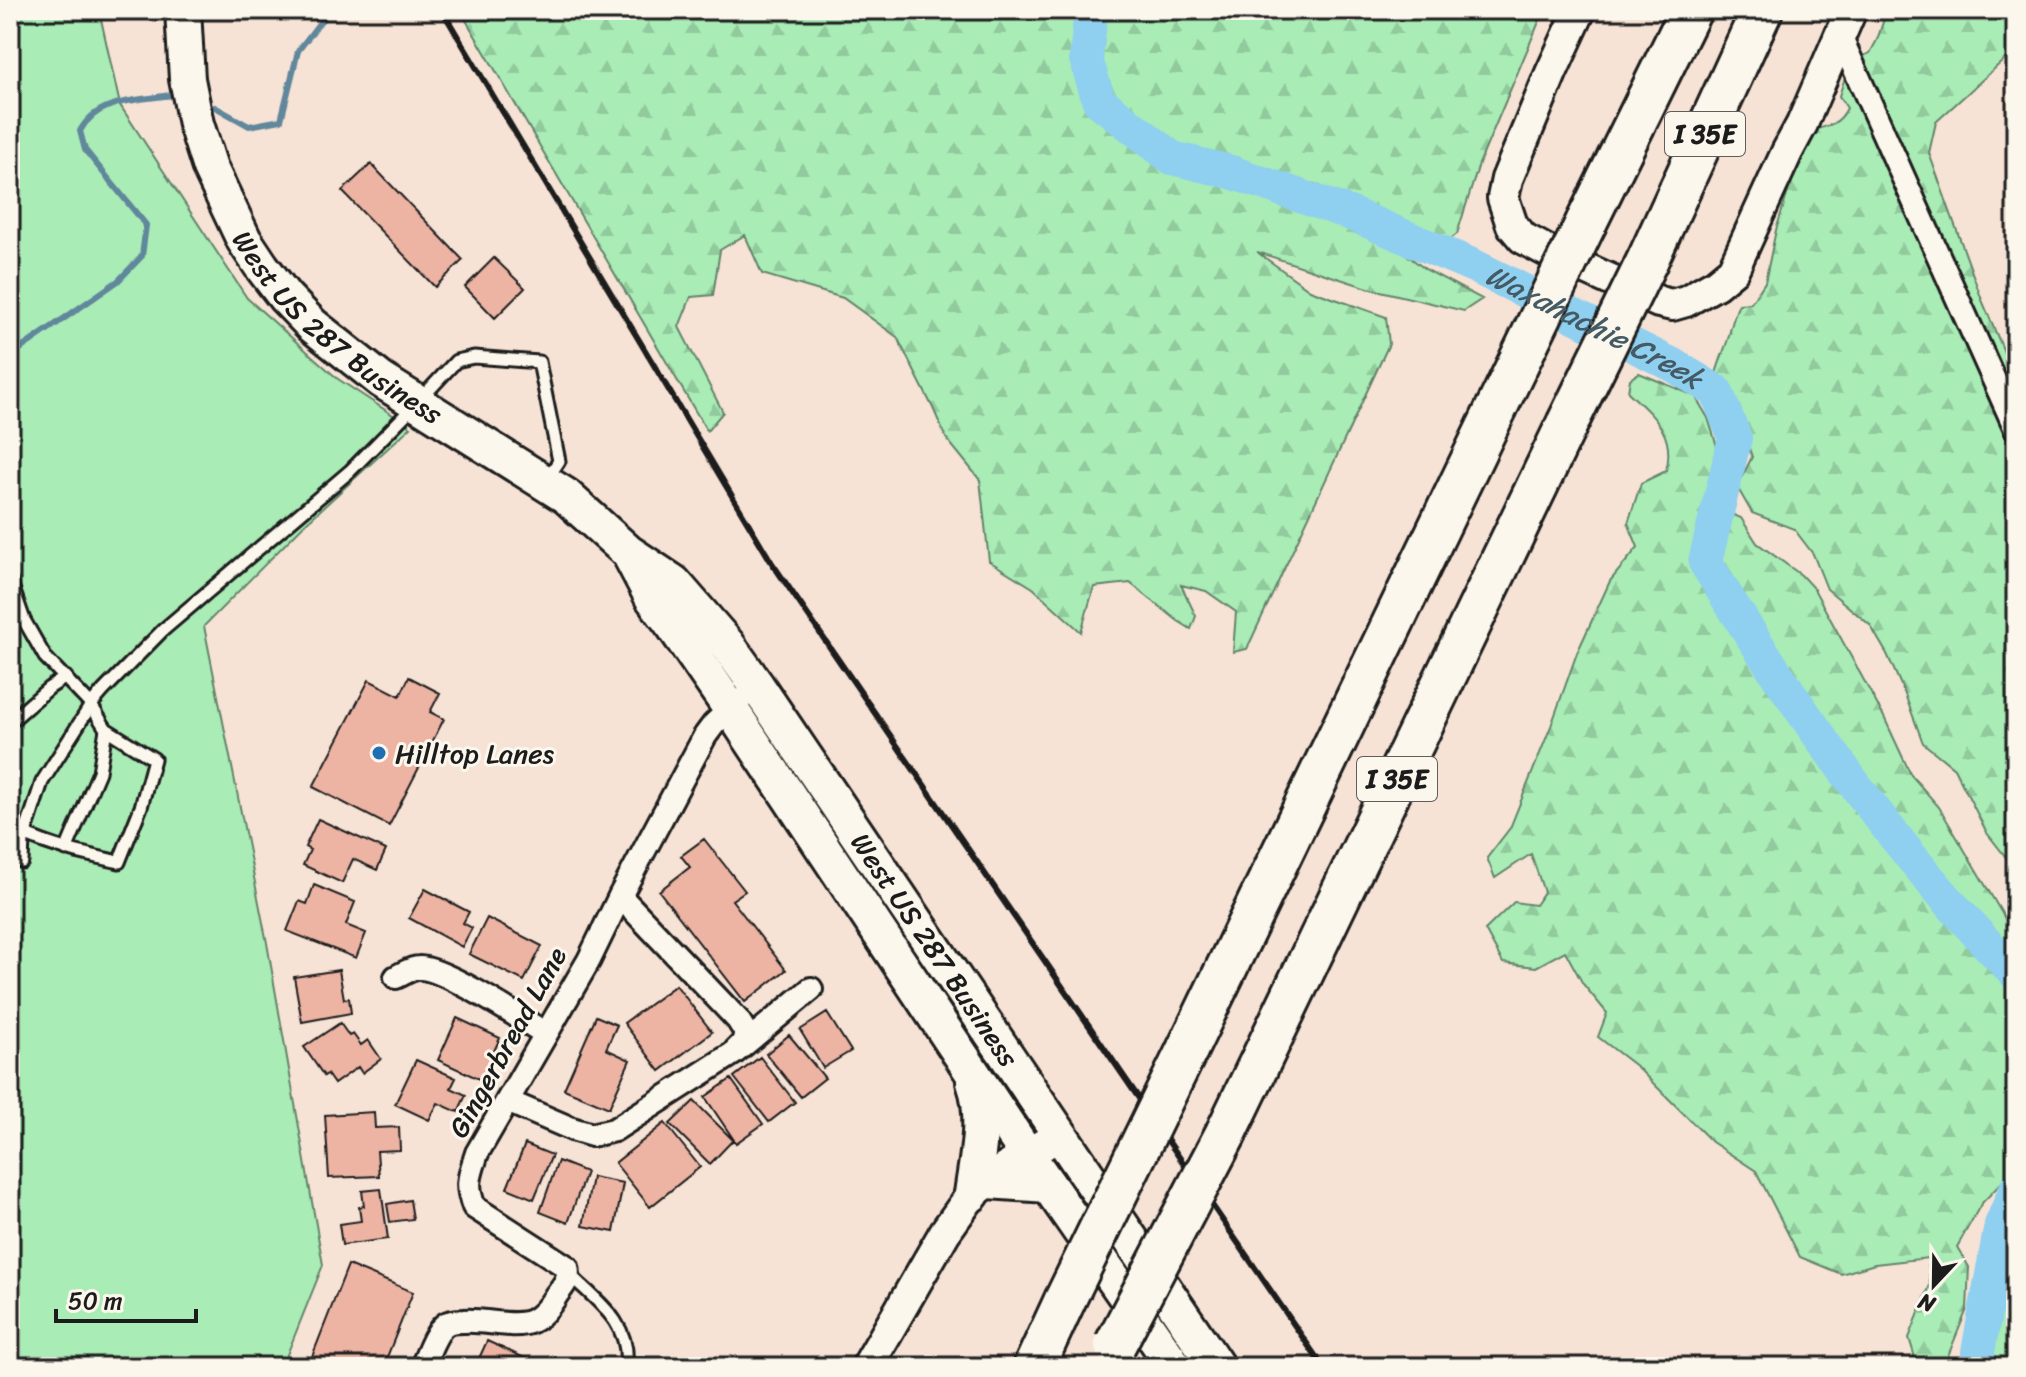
<svg xmlns="http://www.w3.org/2000/svg" width="2026" height="1377" font-family="Sriracha,sans-serif">
<style>
.grass{fill:#a9ecb6;stroke:#628469;stroke-width:2}
.forest{fill:url(#forest-firs);stroke:#628469;stroke-width:2}
.lines{fill:none;stroke-linecap:round;stroke-linejoin:round}
.stream{stroke:#61879b;stroke-width:6}
.river{stroke:#8fcff0;stroke-width:34}
.building{fill:#edb4a4;stroke:#1c1c1c;stroke-width:2}
.lane-casing{stroke:#1c1c1c;stroke-width:17}
.street-casing{stroke:#1c1c1c;stroke-width:28}
.secondary-casing{stroke:#1c1c1c;stroke-width:36}
.primary-casing{stroke:#1c1c1c;stroke-width:40}
.highway-casing{stroke:#1c1c1c;stroke-width:46}
.lane{stroke:#fbf7ec;stroke-width:11}
.street{stroke:#fbf7ec;stroke-width:22}
.secondary{stroke:#fbf7ec;stroke-width:30}
.primary{stroke:#fbf7ec;stroke-width:34}
.highway{stroke:#fbf7ec;stroke-width:40}
.rail{stroke:#1c1c1c;stroke-width:6}
.highway-bridge-casing{stroke:#1c1c1c;stroke-width:46;stroke-linecap:butt}
.highway-bridge{stroke:#fbf7ec;stroke-width:40}
.poi-dot{fill:#1f6fb2;stroke:#fbf7ec;stroke-width:3}
.labels{text-anchor:middle;stroke-width:6;stroke-linejoin:round;paint-order:stroke}
.shield{fill:#fbf7ec;stroke:#5f5e5a;stroke-width:2}
.shield-label{font-size:26px;font-weight:bold;fill:#1c1c1c}
.street-label{font-size:28px;fill:#1c1c1c;stroke:#fbf7ec}
.poi-label{font-size:28px;fill:#1c1c1c;stroke:#fbf7ec;text-anchor:start}
.water-label{font-size:30px;font-style:italic;fill:#445b66;stroke:#fbf7ec}
</style>
<defs>
<pattern id="forest-firs" width="22" height="20" patternUnits="userSpaceOnUse" patternTransform="scale(2)"><rect width="22" height="20" fill="#a9ecb6"/><path d="M5 1l3.5 6h-7zM16 11l3.5 6h-7z" fill="#91ca9c"/></pattern>
</defs>
<rect width="100%" height="100%" fill="#f7e3d6"/>
<filter id="ink" filterUnits="userSpaceOnUse"><feTurbulence type="fractalNoise" baseFrequency=".0125" numOctaves="2"/><feDisplacementMap in="SourceGraphic" scale="16" xChannelSelector="R" yChannelSelector="G"/><feConvolveMatrix kernelMatrix="1 2 1 2 8 2 1 2 1" color-interpolation-filters="sRGB"/></filter>
<g filter="url(#ink)">
<path class="grass" d="M 10,10 L 99,10 L 120,105 L 247,298 L 338,379 L 411,427 L 304,525 L 204,626 L 267,943 L 323,1265 L 282,1367 L 10,1367 Z"/>
<path class="forest" d="M 460,10 L 1544,10 L 1479,164 L 1457,234 L 1444,244 L 1315,184 L 1256,178 L 1319,213 L 1381,235 L 1425,269 L 1482,299 L 1464,311 L 1368,288 L 1257,252 L 1310,290 L 1386,317 L 1389,344 L 1247,649 L 1233,652 L 1236,612 L 1206,591 L 1181,585 L 1196,616 L 1191,629 L 1178,621 L 1130,583 L 1094,587 L 1081,632 L 1033,588 L 989,561 L 980,480 L 946,438 L 933,408 L 897,337 L 843,298 L 762,274 L 745,235 L 720,250 L 713,295 L 691,297 L 679,327 L 723,412 L 707,431 Z
M 1887,10 L 2016,10 L 2016,49 L 1936,122 L 1929,153 L 1982,300 L 2016,380 L 2016,870 L 1987,833 L 1954,768 L 1923,743 L 1904,692 L 1887,654 L 1870,625 L 1827,589 L 1813,554 L 1794,529 L 1752,513 L 1737,487 L 1752,457 L 1741,425 L 1734,395 L 1716,374 C 1719,363 1723,353 1727,342 C 1731,329 1733,316 1739,304 L 1751,303 L 1765,282 L 1776,230 L 1804,141 L 1811,130 C 1827,127 1840,124 1847,108 L 1839,96 L 1847,71 L 1861,57 L 1870,53 L 1877,40 Z
M 1639,373 L 1695,396 L 1708,418 L 1720,456 L 1720,481 L 1707,504 L 1741,518 L 1757,543 L 1801,575 L 1814,589 L 1884,717 L 1911,775 L 1939,807 L 2016,937 L 2016,1179 L 2005,1179 L 1981,1204 L 1957,1247 L 1969,1267 L 1967,1309 L 1948,1356 L 1948,1367 L 1913,1367 L 1914,1354 L 1909,1338 L 1930,1285 L 1928,1258 L 1875,1264 L 1841,1274 L 1800,1257 L 1756,1171 L 1712,1142 L 1637,1067 L 1598,1037 L 1607,1013 L 1583,984 L 1565,951 L 1536,967 L 1503,963 L 1485,930 L 1514,902 L 1535,905 L 1544,892 L 1531,854 L 1495,878 L 1487,858 L 1510,828 L 1551,726 L 1577,653 L 1610,581 L 1638,547 L 1628,523 L 1641,483 L 1666,471 C 1676,433 1653,416 1628,392 L 1630,379 Z
M 2016,1279 L 2016,1367 L 1985,1367 L 1989,1331 L 2006,1295 Z"/>
<g class="lines">
<path class="stream" d="M 215,107 L 249,126 L 281,120 L 298,51 L 329,10
M 10,356 L 118,281 L 142,256 L 146,225 L 85,150 L 80,131 C 98,98 137,101 171,95"/>
<g class="river">
<path id="s1" d="M 1091,10 L 1086,59 L 1099,101 L 1172,158 L 1231,172 L 1349,213 L 1474,266 L 1673,365 L 1716,391 L 1735,438 L 1705,562 C 1794,706 1897,854 2016,974"/>
<path d="M 1979,1367 L 1978,1352 L 2001,1225 L 2016,1189"/>
</g>
</g>
<path class="building" d="M 371,164 L 463,260 L 435,287 L 342,191 Z
M 494,258 L 525,288 L 495,318 L 465,287 Z
M 409,677 L 440,693 L 430,712 L 444,719 L 389,826 L 313,787 L 369,680 L 400,696 Z
M 318,819 L 386,850 L 377,870 L 353,859 L 342,883 L 303,865 L 310,850 L 305,847 Z
M 704,839 L 745,891 L 732,900 L 786,970 L 745,1002 L 659,891 L 690,867 L 681,856 Z
M 314,885 L 355,902 L 346,925 L 366,933 L 356,958 L 287,931 L 299,901 L 307,904 Z
M 425,889 L 469,912 L 463,923 L 472,928 L 462,947 L 409,918 Z
M 487,918 L 542,946 L 524,981 L 469,954 Z
M 339,970 L 344,999 L 349,998 L 351,1013 L 302,1022 L 294,977 Z
M 676,985 L 712,1032 L 660,1071 L 624,1023 Z
M 827,1013 L 851,1051 L 823,1068 L 800,1030 Z
M 596,1016 L 617,1025 L 606,1049 L 630,1060 L 609,1108 L 564,1089 Z
M 457,1018 L 500,1038 L 481,1080 L 438,1060 Z
M 340,1023 L 349,1036 L 353,1034 L 361,1045 L 368,1040 L 381,1059 L 362,1073 L 358,1067 L 334,1084 L 327,1074 L 324,1076 L 304,1047 Z
M 789,1035 L 825,1078 L 801,1097 L 766,1054 Z
M 760,1057 L 795,1102 L 769,1122 L 734,1077 Z
M 416,1060 L 456,1078 L 451,1088 L 466,1095 L 458,1112 L 438,1103 L 429,1120 L 395,1104 Z
M 731,1079 L 763,1124 L 736,1143 L 705,1097 Z
M 694,1101 L 733,1140 L 710,1164 L 670,1124 Z
M 374,1112 L 375,1128 L 399,1127 L 400,1150 L 377,1151 L 379,1176 L 329,1178 L 325,1115 Z
M 665,1123 L 700,1167 L 650,1207 L 615,1163 Z
M 525,1144 L 552,1155 L 534,1199 L 507,1188 Z
M 558,1161 L 586,1172 L 568,1223 L 540,1212 Z
M 592,1177 L 623,1183 L 614,1232 L 583,1226 Z
M 381,1189 L 388,1239 L 342,1245 L 339,1224 L 361,1221 L 359,1207 L 364,1206 L 362,1191 Z
M 410,1200 L 413,1219 L 390,1222 L 387,1204 Z
M 348,1265 L 413,1292 L 383,1367 L 308,1367 Z
M 487,1341 L 544,1367 L 475,1367 Z"/>
<g class="lines">
<g class="lane-casing">
<path id="lane" d="M 10,580 L 24,620 L 45,657 L 91,705 L 106,729 L 154,759 L 141,807 L 119,862 C 81,853 44,846 10,827
M 10,722 L 49,688 L 66,677
M 66,850 L 99,772 L 106,729
M 22,862 L 23,840 L 42,782 L 91,705 L 103,691 L 163,630 L 350,471 L 417,403 L 456,361 L 474,357 L 539,362 L 559,461 L 547,479
M 569,1274 C 598,1302 631,1323 626,1367"/>
</g>
<g class="street-casing">
<path id="street" d="M 1840,36 L 2016,429
M 620,896 L 738,1020 L 746,1033 L 743,1043 L 736,1050
M 396,977 C 403,974 411,968 419,968 C 443,967 522,1019 546,1034
M 507,1101 L 572,1129 L 592,1135 L 614,1130 L 734,1053 L 811,989
M 422,1367 C 427,1356 436,1330 446,1324 C 451,1321 458,1321 464,1321 C 483,1319 515,1329 532,1321 C 542,1316 551,1304 557,1294 C 564,1285 570,1279 567,1267 L 474,1207 C 465,1184 470,1175 477,1153 L 589,960 L 620,896 L 705,736 L 714,724 L 740,700"/>
</g>
<g class="secondary-casing">
<path id="secondary" d="M 1580,10 L 1551,73 L 1507,179 L 1503,198 L 1512,225 L 1523,238 L 1547,251 L 1659,302 L 1672,305 L 1686,301 L 1716,284 L 1733,270 L 1787,152 L 1802,124 L 1851,10
M 867,1367 L 945,1232 L 972,1194 L 1001,1171 L 1059,1135"/>
</g>
<g class="primary-casing">
<g id="primary">
<path id="s2" d="M 183,10 L 187,79 L 196,124 L 210,168 L 244,240 L 262,267 L 285,297 L 312,325 L 381,380 L 566,496 L 629,553 L 674,583 L 727,644 L 757,686 L 1217,1367"/>
<path d="M 631,557 L 652,597 L 673,625 L 730,708 L 1026,1153 L 1175,1367"/>
<path d="M 988,1181 L 1048,1185"/>
<path d="M 972,1194 C 977,1157 987,1118 974,1082"/>
</g>
</g>
<g class="highway-casing">
<path id="highway" d="M 1586,223 L 1691,10
M 1648,259 L 1762,10
M 1187,1050 L 1496,409
M 1226,1133 L 1567,424
M 1034,1367 L 1065,1300"/>
</g>
<use href="#lane" class="lane"/>
<use href="#street" class="street"/>
<use href="#secondary" class="secondary"/>
<use href="#primary" class="primary"/>
<use href="#highway" class="highway"/>
<path class="rail" d="M 442,10 L 772,563 L 1323,1367"/>
<g class="highway-bridge-casing">
<path id="highway-bridge" d="M 1496,409 L 1586,223
M 1567,424 L 1648,259
M 1065,1300 L 1187,1050
M 1115,1345 L 1226,1133"/>
</g>
<use href="#highway-bridge" class="highway-bridge"/>
</g>
</g>
<circle class="poi-dot" cx="379" cy="753" r="8"/>
<g class="labels">
<g class="shield">
<rect x="1665" y="112" width="80" height="44" rx="6"/>
<rect x="1357" y="757" width="80" height="44" rx="6"/>
</g>
<g class="shield-label">
<text x="1705" y="143">I 35E</text>
<text x="1397" y="788">I 35E</text>
</g>
<g class="street-label">
<text dy="10" stroke="none"><textPath href="#s2" startOffset="370">West US 287 Business</textPath></text>
<text dy="10" stroke="none"><textPath href="#s2" startOffset="1246">West US 287 Business</textPath></text>
<text transform="translate(507 1042) rotate(-61)" y="10">Gingerbread Lane</text>
</g>
<g class="poi-label">
<text x="395" y="763">Hilltop Lanes</text>
</g>
<g class="water-label">
<text dy="10" stroke="none"><textPath href="#s1" startOffset="642">Waxahachie Creek</textPath></text>
</g>
</g>
<rect width="2026" height="1377" fill="none" stroke="#fbf7ec" stroke-width="40"/>
<rect x="20" y="20" width="1986" height="1337" fill="none" stroke="#1c1c1c" stroke-width="3" filter="url(#ink)"/>
<g transform="translate(1934 1285) rotate(202)" stroke="#fbf7ec" stroke-width="6" paint-order="stroke">
<path d="M0-6L14 30L0 20L-14 30Z" fill="#1c1c1c"/>
<text y="-12" font-size="22" font-weight="bold" text-anchor="middle" fill="#1c1c1c">N</text>
</g>
<path d="M56 1309v12h140v-12" fill="none" stroke="#1c1c1c" stroke-width="4"/>
<text x="68" y="1309" font-size="24" fill="#1c1c1c" stroke="#fbf7ec" stroke-width="6" paint-order="stroke">50 m</text>
</svg>
